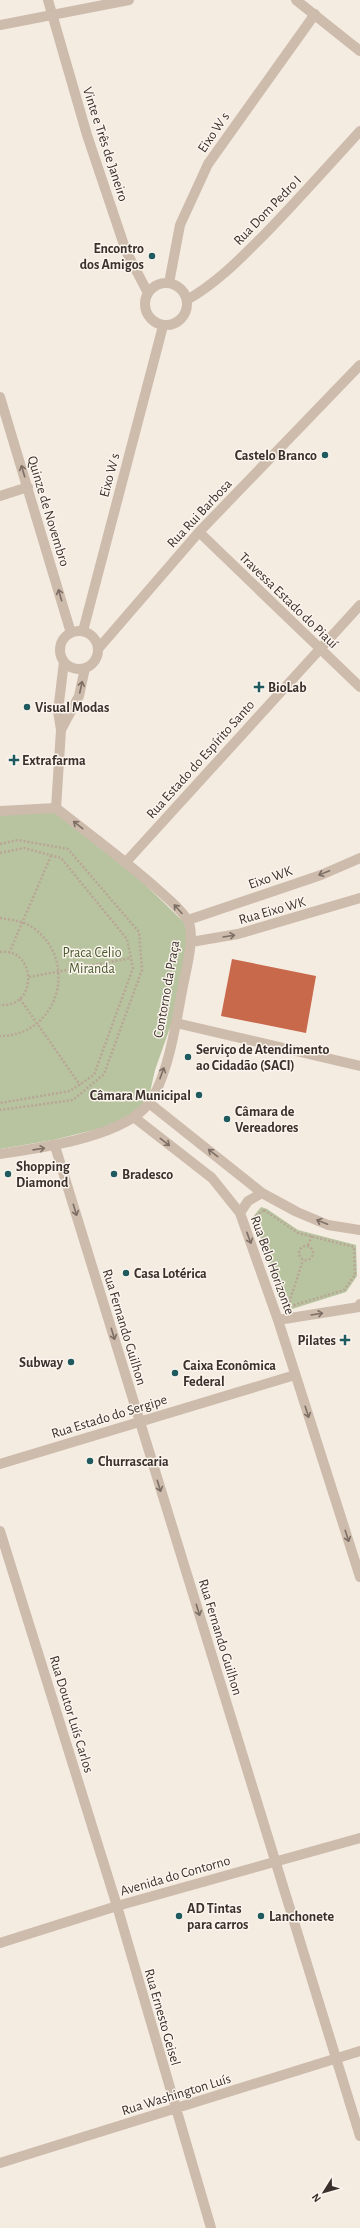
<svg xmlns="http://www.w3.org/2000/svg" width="360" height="2228" font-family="'Alegreya Sans',sans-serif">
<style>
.green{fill:#b8c4a0}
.building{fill:#c8694b}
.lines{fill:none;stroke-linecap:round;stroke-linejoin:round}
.path{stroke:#b9a596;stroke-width:2.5;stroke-dasharray:2 2;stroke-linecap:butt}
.minor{stroke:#cdbbac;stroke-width:10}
.tertiary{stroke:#cdbbac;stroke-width:10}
.oneway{stroke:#7d6f65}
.poi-dot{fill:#1f5a5e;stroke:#fbf5ee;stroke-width:1.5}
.labels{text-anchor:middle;stroke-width:3;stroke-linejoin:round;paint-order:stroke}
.street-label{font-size:14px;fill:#3b302b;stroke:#fbf5ee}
.poi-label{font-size:14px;font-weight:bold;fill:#3b302b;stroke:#fbf5ee;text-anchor:start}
.park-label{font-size:14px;fill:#4a5a2e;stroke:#fbf5ee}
</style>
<rect width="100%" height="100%" fill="#f4ebe1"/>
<path class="green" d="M 55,810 L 130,870 L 190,928 L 172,1022 L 155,1070 L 148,1101 L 133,1115 L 110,1126 L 53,1140 L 0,1149 L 0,815 Z
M 261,1207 L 267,1209 L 298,1230 L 356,1245 L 357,1276 L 346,1292 L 289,1310 L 286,1309 L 253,1217 Z"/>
<path class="building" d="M 232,959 L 316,976 L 306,1033 L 221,1016 Z"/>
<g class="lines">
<path class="path" d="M 0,844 L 18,840 L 68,849 L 139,932 L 142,970 L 104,1074 L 73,1100 L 0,1110
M 0,853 L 24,848 L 61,858 L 127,939 L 133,968 L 94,1075 L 70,1091 L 0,1103
M 0,918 C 11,920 23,921 32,927 C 80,960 59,1036 0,1036
M 0,952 C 36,947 39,1008 0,1005
M 9,953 L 51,856
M 29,977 L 131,958
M 20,999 L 80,1085
M 264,1210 L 298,1233 L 354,1247 L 355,1275 L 344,1290 L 288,1307 L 256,1216 Z
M 308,1245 L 312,1236
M299 1253a7 7 0 1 1 14 0a7 7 0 1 1-14 0Z
M 288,1306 L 303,1260"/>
<path class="minor" d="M 48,0 L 87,135 L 126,251 L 148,293
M145 304a21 21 0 1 1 42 0a21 21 0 1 1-42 0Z
M 169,283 L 180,225 L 208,164 L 315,14
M 187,300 C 217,283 240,259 264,235 C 297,201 328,166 360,131
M 0,397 L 71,633
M 0,496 L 28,487
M 199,532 L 360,687
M 83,631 L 163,326
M60 650a19 19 0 1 1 38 0a19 19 0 1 1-38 0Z
M 98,649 L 199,532 L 360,365
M 61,730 L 79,696 L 85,668
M 56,808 L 61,730 L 58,711 L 64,662
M 126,862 L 360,605
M 176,1023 L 360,1066
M 149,1103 L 262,1193 L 297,1212 L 328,1225 L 360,1230
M 135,1118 L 212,1178 L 240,1213 L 278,1320 L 360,1577
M 55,1146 L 360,2136
M 240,1213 L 248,1201 L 262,1193
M 278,1320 L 359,1307 L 360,1304
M 0,1464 L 295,1375
M 0,1531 L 117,1906 L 211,2228
M 0,2163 L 360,2051"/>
<path class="tertiary" d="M 296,0 L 360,51
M 0,25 L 129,0
M 0,811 L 56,808 C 89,834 123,859 155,887 C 166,897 179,907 187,919 C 197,934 185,973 182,991 C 176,1023 168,1077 149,1103 C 124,1137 40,1148 0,1154
M 188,920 L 321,875 L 360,858
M 191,942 L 238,934 L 360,898
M 0,1943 L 117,1906 L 360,1838"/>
</g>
<defs><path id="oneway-shaft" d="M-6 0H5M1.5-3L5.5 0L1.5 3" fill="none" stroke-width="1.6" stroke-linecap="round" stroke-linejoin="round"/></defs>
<g class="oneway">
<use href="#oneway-shaft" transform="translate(23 471) rotate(-107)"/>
<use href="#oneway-shaft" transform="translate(60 595) rotate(-106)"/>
<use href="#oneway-shaft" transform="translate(81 687) rotate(-78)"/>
<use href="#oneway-shaft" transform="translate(78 825) rotate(-142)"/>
<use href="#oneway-shaft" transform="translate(324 873) rotate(158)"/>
<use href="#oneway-shaft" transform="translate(178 909) rotate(-132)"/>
<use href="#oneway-shaft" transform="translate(229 936) rotate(-9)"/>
<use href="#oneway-shaft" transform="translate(162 1073) rotate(-70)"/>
<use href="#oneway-shaft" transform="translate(165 1142) rotate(38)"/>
<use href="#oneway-shaft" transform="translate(39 1149) rotate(-8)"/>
<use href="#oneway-shaft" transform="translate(213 1153) rotate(-142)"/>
<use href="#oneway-shaft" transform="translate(75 1210) rotate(73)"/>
<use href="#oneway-shaft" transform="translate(322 1222) rotate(-158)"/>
<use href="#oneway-shaft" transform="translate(249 1238) rotate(70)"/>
<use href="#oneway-shaft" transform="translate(317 1314) rotate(-9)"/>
<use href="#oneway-shaft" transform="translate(113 1334) rotate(73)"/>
<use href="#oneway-shaft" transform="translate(307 1412) rotate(72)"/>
<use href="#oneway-shaft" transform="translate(159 1486) rotate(73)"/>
<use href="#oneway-shaft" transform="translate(347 1536) rotate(72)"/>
<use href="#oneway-shaft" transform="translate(198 1610) rotate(73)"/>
</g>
<g class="poi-dot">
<circle cx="152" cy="256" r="4"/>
<circle cx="325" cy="455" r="4"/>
<path d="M257 681h4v4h4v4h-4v4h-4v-4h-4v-4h4z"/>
<circle cx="27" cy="707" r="4"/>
<path d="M12 754h4v4h4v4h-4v4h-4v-4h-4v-4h4z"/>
<circle cx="188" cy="1057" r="4"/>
<circle cx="199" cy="1095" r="4"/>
<circle cx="227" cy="1119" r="4"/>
<circle cx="8" cy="1174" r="4"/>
<circle cx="114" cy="1174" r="4"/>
<circle cx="126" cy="1273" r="4"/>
<path d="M343 1334h4v4h4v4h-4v4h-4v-4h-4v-4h4z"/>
<circle cx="71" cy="1362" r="4"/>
<circle cx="175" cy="1373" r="4"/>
<circle cx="90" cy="1461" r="4"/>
<circle cx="179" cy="1916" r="4"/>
<circle cx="261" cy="1916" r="4"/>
</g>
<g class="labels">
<g class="street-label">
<text transform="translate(213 132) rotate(-56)" y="5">Eixo W s</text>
<text transform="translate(106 144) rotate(72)" y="5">Vinte e Três de Janeiro</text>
<text transform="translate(267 210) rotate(-46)" y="5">Rua Dom Pedro I</text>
<text transform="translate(109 475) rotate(-75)" y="5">Eixo W s</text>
<text transform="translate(49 511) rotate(73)" y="5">Quinze de Novembro</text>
<text transform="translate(199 513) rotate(-47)" y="5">Rua Rui Barbosa</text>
<text transform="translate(289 600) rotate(44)" y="5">Travessa Estado do Piauí</text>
<text transform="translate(200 759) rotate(-48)" y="5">Rua Estado do Espírito Santo</text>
<text transform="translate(270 877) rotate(-19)" y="5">Eixo WK</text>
<text transform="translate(272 910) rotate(-16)" y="5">Rua Eixo WK</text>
<text transform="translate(166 989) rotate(-80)" y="5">Contorno da Praça</text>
<text transform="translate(273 1265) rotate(70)" y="5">Rua Belo Horizonte</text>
<text transform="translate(125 1327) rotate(73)" y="5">Rua Fernando Guilhon</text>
<text transform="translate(109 1416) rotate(-17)" y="5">Rua Estado do Sergipe</text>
<text transform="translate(221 1637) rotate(73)" y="5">Rua Fernando Guilhon</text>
<text transform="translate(72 1714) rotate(73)" y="5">Rua Doutor Luís Carlos</text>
<text transform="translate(175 1875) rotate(-16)" y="5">Avenida do Contorno</text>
<text transform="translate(163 2017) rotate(74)" y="5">Rua Ernesto Geisel</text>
<text transform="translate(176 2094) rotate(-17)" y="5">Rua Washington Luís</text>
</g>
<g class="poi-label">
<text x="144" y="253" text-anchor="end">Encontro<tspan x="144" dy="16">dos Amigos</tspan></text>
<text x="317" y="460" text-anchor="end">Castelo Branco</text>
<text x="268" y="692">BioLab</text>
<text x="35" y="712">Visual Modas</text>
<text x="22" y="765">Extrafarma</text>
<text x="196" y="1054">Serviço de Atendimento<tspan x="196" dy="16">ao Cidadão (SACI)</tspan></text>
<text x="191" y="1100" text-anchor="end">Câmara Municipal</text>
<text x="235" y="1116">Câmara de<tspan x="235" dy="16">Vereadores</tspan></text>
<text x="16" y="1171">Shopping<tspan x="16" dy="16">Diamond</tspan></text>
<text x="122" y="1179">Bradesco</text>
<text x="134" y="1278">Casa Lotérica</text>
<text x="336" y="1345" text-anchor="end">Pilates</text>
<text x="63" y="1367" text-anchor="end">Subway</text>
<text x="183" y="1370">Caixa Econômica<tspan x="183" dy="16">Federal</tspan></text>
<text x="98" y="1466">Churrascaria</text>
<text x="187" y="1913">AD Tintas<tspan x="187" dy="16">para carros</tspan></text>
<text x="269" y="1921">Lanchonete</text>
</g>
<g class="park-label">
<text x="92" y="957">Praca Celio<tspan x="92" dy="16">Miranda</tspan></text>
</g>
</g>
<g transform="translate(324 2192) rotate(233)" stroke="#fbf5ee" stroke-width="3" paint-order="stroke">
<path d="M0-3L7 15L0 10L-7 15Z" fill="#3b302b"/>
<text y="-6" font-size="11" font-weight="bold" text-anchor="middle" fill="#3b302b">N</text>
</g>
</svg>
